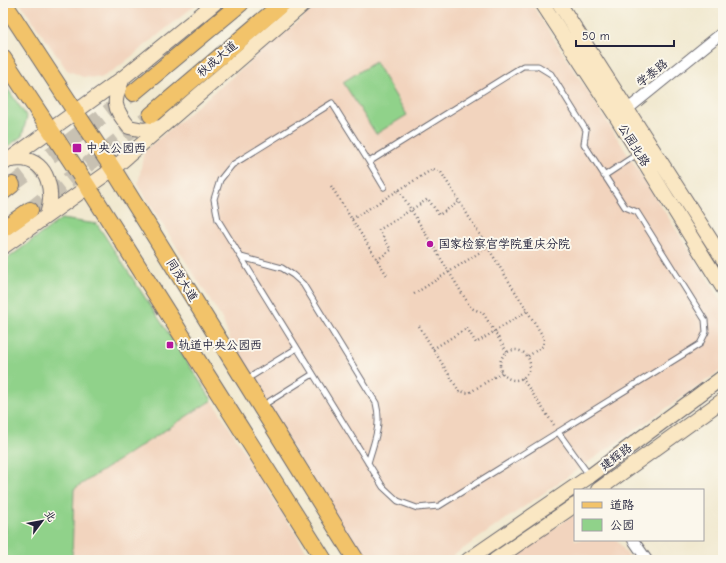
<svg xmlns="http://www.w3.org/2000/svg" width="726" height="563" font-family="'Comic Neue','LXGW WenKai TC',sans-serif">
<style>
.built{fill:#f2d4be}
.green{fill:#90d28a;stroke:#597a62}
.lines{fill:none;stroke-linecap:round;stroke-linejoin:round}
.primary-tunnel{stroke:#c8c1b2;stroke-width:16;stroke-dasharray:16 8;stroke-linecap:butt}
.lane-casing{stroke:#6a686f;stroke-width:7}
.street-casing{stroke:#6a686f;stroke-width:12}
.secondary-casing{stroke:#6a686f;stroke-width:16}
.primary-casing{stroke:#6a686f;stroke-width:18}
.path{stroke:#6a686f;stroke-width:2.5;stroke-dasharray:1 3;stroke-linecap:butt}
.lane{stroke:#fff;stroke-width:5}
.street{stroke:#fff;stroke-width:10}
.secondary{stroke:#fae7c3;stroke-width:14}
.primary{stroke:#f2c36a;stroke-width:16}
.poi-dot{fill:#b5179e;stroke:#fbf7ec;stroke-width:1.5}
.labels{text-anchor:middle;stroke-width:4;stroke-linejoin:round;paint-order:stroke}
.street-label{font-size:12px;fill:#22223b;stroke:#fbf7ec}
.poi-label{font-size:12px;fill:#22223b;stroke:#fbf7ec;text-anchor:start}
</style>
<rect width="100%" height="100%" fill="#fbf7ec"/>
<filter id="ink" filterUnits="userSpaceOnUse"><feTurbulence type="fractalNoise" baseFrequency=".025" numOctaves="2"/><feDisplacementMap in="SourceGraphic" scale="8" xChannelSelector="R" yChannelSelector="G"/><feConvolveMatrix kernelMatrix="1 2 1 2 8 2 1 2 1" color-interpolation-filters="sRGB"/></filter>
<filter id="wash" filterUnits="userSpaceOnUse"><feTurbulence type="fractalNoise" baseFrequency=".012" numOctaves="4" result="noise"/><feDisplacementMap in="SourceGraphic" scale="16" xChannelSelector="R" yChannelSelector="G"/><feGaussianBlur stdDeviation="0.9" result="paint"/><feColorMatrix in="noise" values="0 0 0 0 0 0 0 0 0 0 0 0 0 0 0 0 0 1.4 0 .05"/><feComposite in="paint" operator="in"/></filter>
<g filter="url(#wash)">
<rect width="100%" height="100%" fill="#f1e9d0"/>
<path class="built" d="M 20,3 L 198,3 L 117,68 L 101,78 L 83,77 L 67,70 Z
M 320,3 L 531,3 L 723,303 L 723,369 L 447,560 L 363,560 L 240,364 L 222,319 L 138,185 L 144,151 Z
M 212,400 L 312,560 L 72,560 L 74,489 Z
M 3,430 L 5,560 L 3,560 Z
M 575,514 L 575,540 L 617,540 L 631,560 L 508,560 Z"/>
<path class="green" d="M 375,62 L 407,115 L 376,134 L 343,82 Z
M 3,82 L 27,117 L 22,136 L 3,150 Z
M 61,219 L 97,224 L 212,400 L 74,489 L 72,560 L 5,560 L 3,430 L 3,262 Z"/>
</g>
<g filter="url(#ink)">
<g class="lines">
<path class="primary-tunnel" d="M 12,185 L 133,93
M 30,210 L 151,115"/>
<g class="lane-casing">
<path id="lane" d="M 523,66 L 538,66 L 551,74 L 586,130 L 584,144 L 625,207 L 637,212 L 705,320 L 706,332 L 700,344 L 439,506 L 417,508 L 398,501 L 383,487 L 218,220 L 214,199 L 220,180 L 232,165 L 332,103 L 369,162 Z
M 369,162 L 384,187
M 604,176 L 639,153
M 241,257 L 282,268 L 293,275 L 303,284 L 376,403 C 382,426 374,441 368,463
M 247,379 L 297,348
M 262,406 L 313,374
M 558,432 L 589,475"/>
</g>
<g class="street-casing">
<path id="street" d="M 623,113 L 723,32
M 633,540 L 647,560"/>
</g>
<g class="secondary-casing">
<path id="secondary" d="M 542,3 L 617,118 L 723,288
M 559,3 L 723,259
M 123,78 C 113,102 112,106 129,127 L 144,130 L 161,127
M 9,160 C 13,160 17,159 21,159 C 50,161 54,194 47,215
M 3,164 L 124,77 L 215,3
M 3,247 L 113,169 L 305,3
M 598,490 L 723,400
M 468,560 L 590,476 L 723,377
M 495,560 L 575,505"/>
</g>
<g class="primary-casing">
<path id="primary" d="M 4,3 L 113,169 L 356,560
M 3,58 L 88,187 L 324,560
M 133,93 L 241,3
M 151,115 L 283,3
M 3,192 L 12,185
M 3,229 L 30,210"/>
</g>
<path class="path" d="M 331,186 L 388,277
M 399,190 L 471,308 L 483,313 L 507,352
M 352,219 L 433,169 L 441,172 L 544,338 L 543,346 L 527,357
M 377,260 L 391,250 L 379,230 L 428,199 L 439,215 L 460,201
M 414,294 L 501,239
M 419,326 L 459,391 L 469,393 L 502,372
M 433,349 L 467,328 L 476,343 L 527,311
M500 365a15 15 0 1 1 30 0a15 15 0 1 1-30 0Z
M 522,378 L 554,425"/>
<use href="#lane" class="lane"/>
<use href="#street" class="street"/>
<use href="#secondary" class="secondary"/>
<use href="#primary" class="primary"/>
</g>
</g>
<g class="poi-dot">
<rect x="72" y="143" width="10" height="10" rx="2"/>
<circle cx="430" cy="244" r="4"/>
<rect x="166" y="341" width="8" height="8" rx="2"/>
</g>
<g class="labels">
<g class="street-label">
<text transform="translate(217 59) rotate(-40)" y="4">秋成大道</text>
<text transform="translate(652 73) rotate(-39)" y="4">学泰路</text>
<text transform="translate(634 145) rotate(58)" y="4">公园北路</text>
<text transform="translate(182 280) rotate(58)" y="4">同茂大道</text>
<text transform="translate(616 457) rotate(-37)" y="4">建辉路</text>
</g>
<g class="poi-label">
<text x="86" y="152">中央公园西</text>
<text x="438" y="248">国家检察官学院重庆分院</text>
<text x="178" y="349">轨道中央公园西</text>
</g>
</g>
<rect width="726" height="563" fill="none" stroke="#fbf7ec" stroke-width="16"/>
<rect x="574" y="489" width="130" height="52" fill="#fbf7ec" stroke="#a4a2a5"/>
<rect x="582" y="502" width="20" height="6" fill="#f2c36a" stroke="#a4a2a5"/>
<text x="610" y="509" font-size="12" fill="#22223b">道路</text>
<rect x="582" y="519" width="20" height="12" fill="#90d28a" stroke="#a4a2a5"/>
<text x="610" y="529" font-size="12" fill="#22223b">公园</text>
<g transform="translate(42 521) rotate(58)" stroke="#fbf7ec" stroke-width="3" paint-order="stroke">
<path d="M0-3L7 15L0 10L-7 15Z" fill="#22223b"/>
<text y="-6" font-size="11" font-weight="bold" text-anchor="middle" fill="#22223b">北</text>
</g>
<path d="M576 40v6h98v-6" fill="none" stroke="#22223b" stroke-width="2"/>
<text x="582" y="40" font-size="12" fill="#22223b" stroke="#fbf7ec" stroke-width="3" paint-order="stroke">50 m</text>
</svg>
